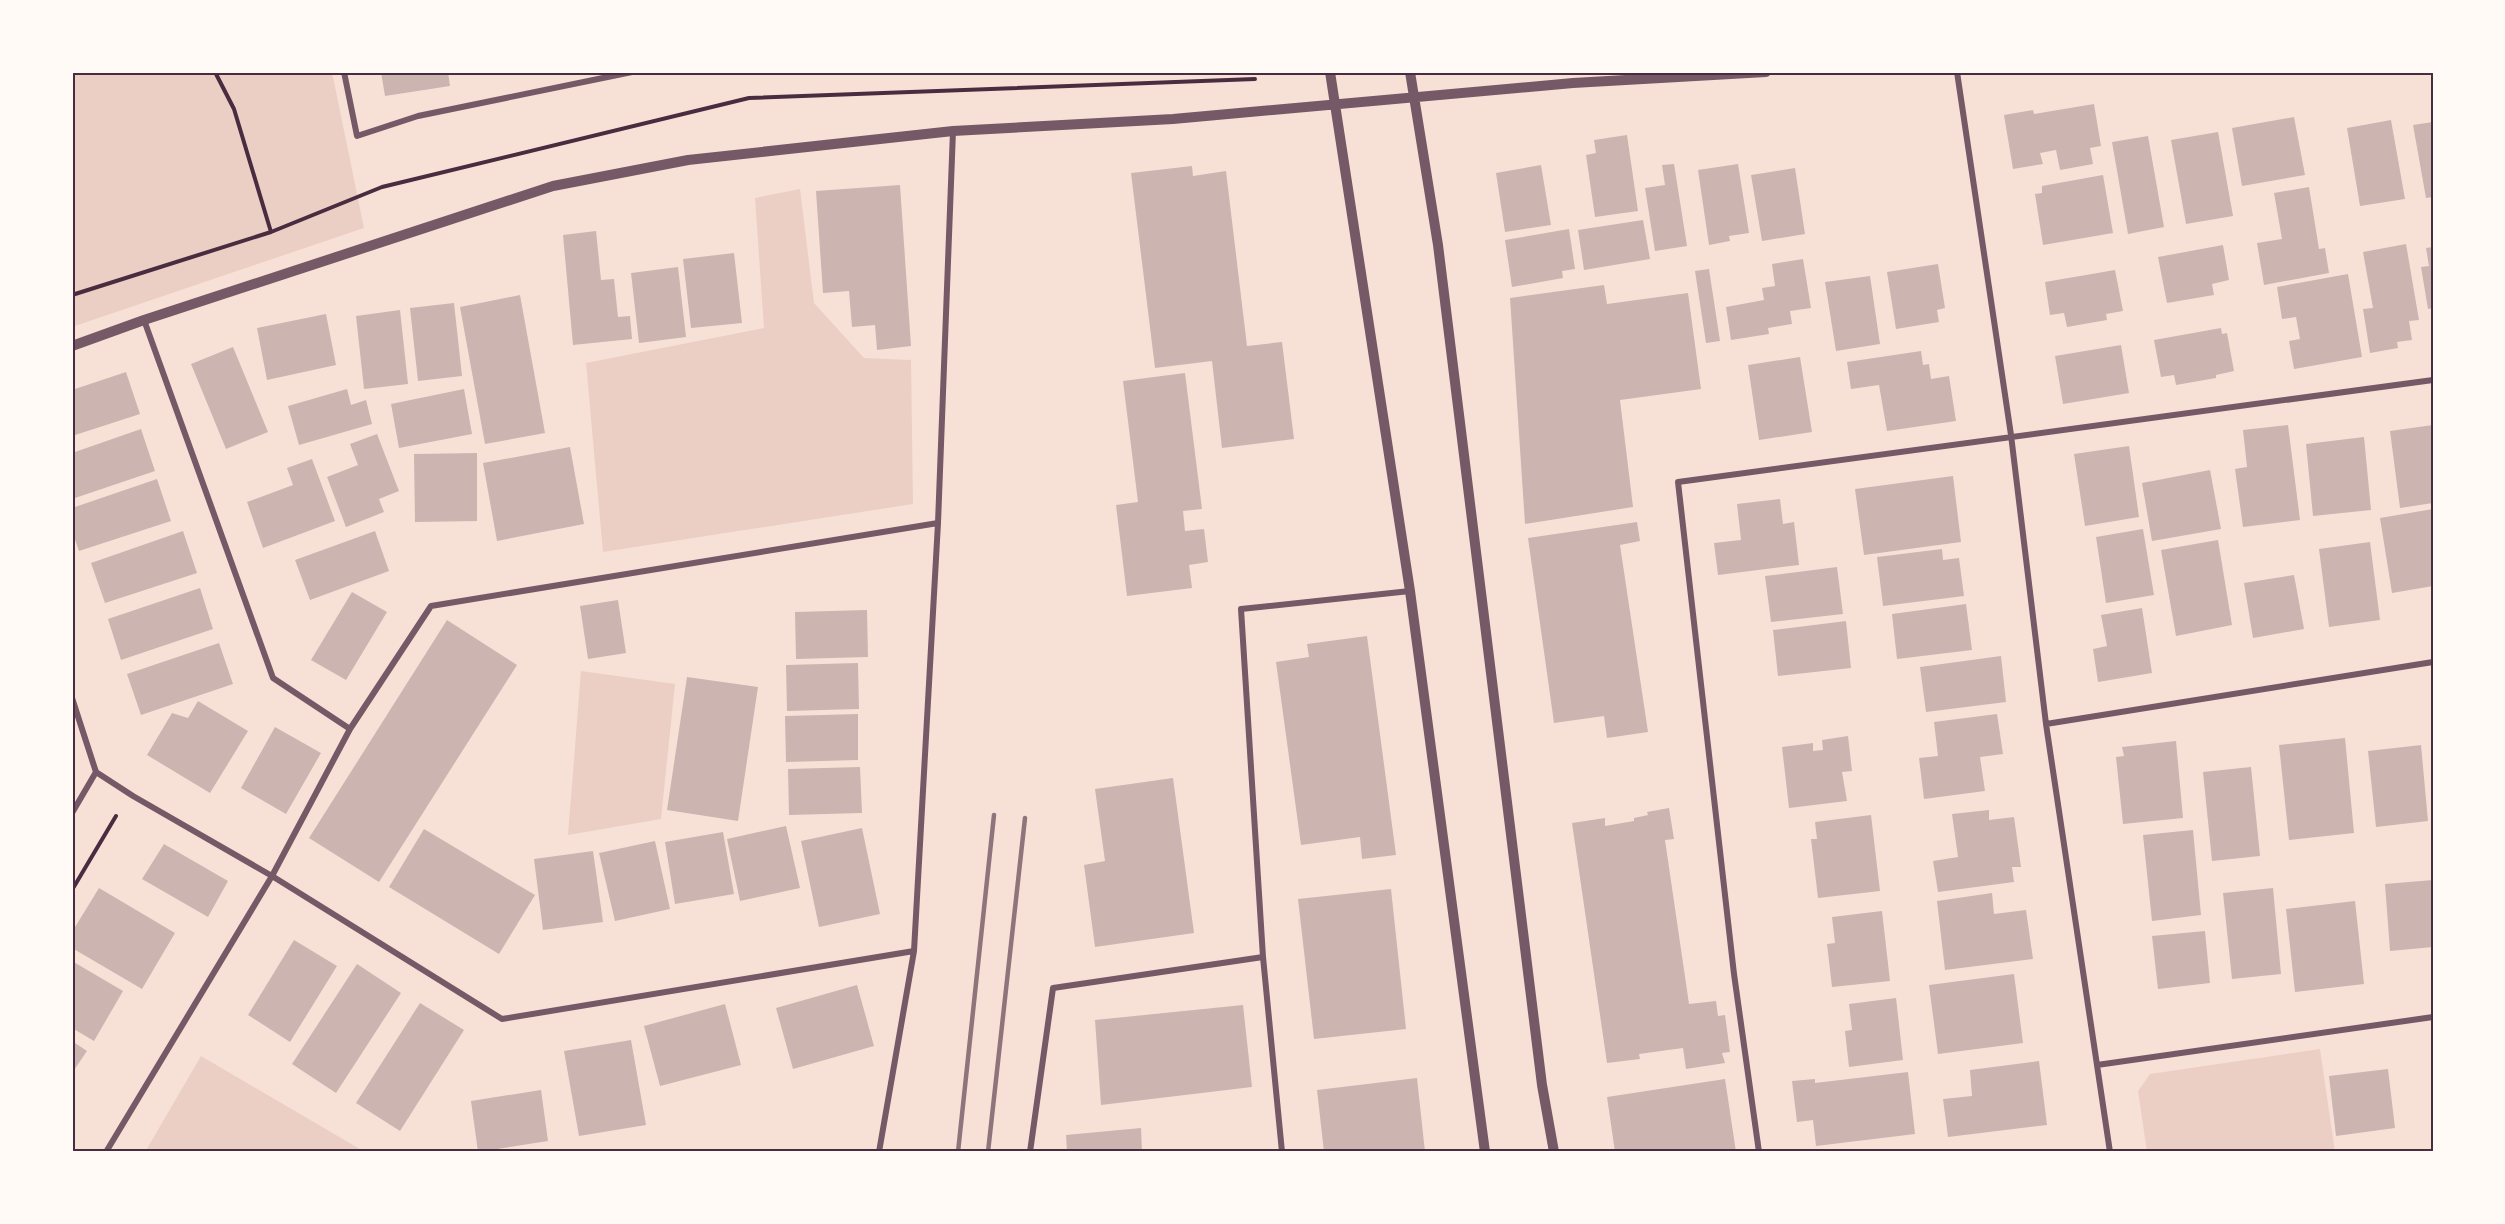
<svg xmlns="http://www.w3.org/2000/svg" width="2505" height="1224" font-family="'Noto Sans',sans-serif">
<style>
.green{fill:#ebcfc5}
.building{fill:#ccb4b1}
.lines{fill:none;stroke-linecap:round;stroke-linejoin:round}
.path{stroke:#4a2c40;stroke-width:4}
.minor{stroke:#755966;stroke-width:6}
.tertiary{stroke:#755966;stroke-width:10}
.rail{stroke:#8f747c;stroke-width:4.5}
.neatline{fill:none;stroke:#4a2c40;stroke-width:2}
</style>
<rect width="100%" height="100%" fill="#f7e1d7"/>
<path class="green" d="M 72,72 L 332,72 L 364,228 L 72,327 Z
M 800,189 L 814,303 L 864,358 L 911,360 L 913,504 L 603,552 L 586,363 L 764,328 L 755,198 Z
M 581,671 L 675,684 L 661,819 L 568,835 Z
M 2320,1049 L 2335,1152 L 2147,1152 L 2138,1091 L 2150,1074 Z
M 201,1056 L 365,1152 L 145,1152 Z"/>
<path class="building" d="M 381,72 L 448,72 L 450,86 L 385,96 Z
M 2094,104 L 2101,146 L 2090,148 L 2093,164 L 2060,170 L 2056,150 L 2040,153 L 2043,164 L 2013,169 L 2004,115 L 2033,110 L 2034,114 Z
M 2294,117 L 2305,175 L 2242,186 L 2232,128 Z
M 2391,120 L 2405,199 L 2360,206 L 2347,128 Z
M 2433,122 L 2433,197 L 2426,198 L 2413,125 Z
M 2218,132 L 2233,216 L 2186,224 L 2171,140 Z
M 1627,135 L 1638,211 L 1595,217 L 1586,155 L 1596,153 L 1594,140 Z
M 2148,136 L 2164,227 L 2128,234 L 2112,142 Z
M 1674,164 L 1687,246 L 1655,251 L 1645,188 L 1665,185 L 1662,165 Z
M 1738,164 L 1749,233 L 1729,236 L 1730,241 L 1709,245 L 1698,170 Z
M 1541,165 L 1551,225 L 1505,232 L 1496,173 Z
M 1192,166 L 1193,176 L 1226,171 L 1247,346 L 1282,342 L 1294,439 L 1222,448 L 1212,361 L 1155,368 L 1131,173 Z
M 1795,168 L 1805,234 L 1762,241 L 1751,175 Z
M 2103,175 L 2113,233 L 2043,245 L 2035,194 L 2042,193 L 2042,186 Z
M 900,185 L 911,346 L 877,350 L 875,325 L 852,327 L 849,291 L 823,293 L 816,191 Z
M 2309,187 L 2319,249 L 2325,248 L 2329,273 L 2264,285 L 2257,243 L 2282,239 L 2274,193 Z
M 1643,220 L 1650,259 L 1584,270 L 1578,230 Z
M 1569,229 L 1575,269 L 1562,271 L 1563,278 L 1512,287 L 1505,240 Z
M 596,231 L 601,280 L 614,279 L 618,317 L 630,316 L 632,339 L 573,345 L 563,235 Z
M 2406,244 L 2419,320 L 2409,321 L 2412,340 L 2397,342 L 2398,348 L 2370,353 L 2363,309 L 2373,308 L 2363,252 Z
M 2223,245 L 2229,280 L 2212,284 L 2214,295 L 2167,303 L 2158,257 Z
M 2433,247 L 2433,308 L 2428,309 L 2421,267 L 2429,266 L 2426,248 Z
M 734,253 L 742,323 L 691,328 L 683,259 Z
M 1803,259 L 1811,308 L 1790,311 L 1792,324 L 1768,328 L 1769,334 L 1731,340 L 1726,307 L 1764,300 L 1762,288 L 1775,286 L 1772,264 Z
M 1938,264 L 1945,308 L 1937,310 L 1939,322 L 1896,329 L 1887,272 Z
M 678,267 L 686,337 L 639,343 L 631,273 Z
M 1709,269 L 1720,341 L 1706,343 L 1695,271 Z
M 2115,270 L 2123,311 L 2106,314 L 2107,320 L 2067,327 L 2064,313 L 2050,315 L 2045,282 Z
M 2348,274 L 2362,357 L 2294,369 L 2289,341 L 2300,339 L 2296,317 L 2282,319 L 2277,287 Z
M 1870,276 L 1880,344 L 1836,351 L 1825,282 Z
M 1604,285 L 1607,304 L 1688,293 L 1701,389 L 1620,400 L 1633,507 L 1525,524 L 1510,298 Z
M 520,295 L 545,433 L 485,444 L 460,307 Z
M 454,303 L 462,376 L 418,381 L 410,308 Z
M 400,310 L 408,384 L 364,389 L 356,316 Z
M 326,314 L 336,365 L 267,380 L 257,328 Z
M 2221,328 L 2222,334 L 2227,333 L 2234,371 L 2216,375 L 2216,378 L 2176,385 L 2174,375 L 2161,377 L 2154,340 Z
M 2121,345 L 2129,393 L 2063,404 L 2055,356 Z
M 233,347 L 268,432 L 226,449 L 191,364 Z
M 1921,351 L 1923,365 L 1929,364 L 1931,379 L 1949,376 L 1956,421 L 1887,431 L 1879,385 L 1851,389 L 1847,362 Z
M 1800,357 L 1812,432 L 1759,440 L 1748,365 Z
M 126,372 L 140,414 L 72,436 L 72,390 Z
M 1185,373 L 1202,509 L 1183,511 L 1185,531 L 1204,529 L 1208,562 L 1189,565 L 1192,588 L 1127,596 L 1116,505 L 1138,502 L 1123,381 Z
M 347,389 L 351,405 L 366,400 L 372,424 L 299,445 L 288,406 Z
M 464,389 L 472,434 L 399,448 L 391,404 Z
M 2288,425 L 2300,520 L 2243,527 L 2235,469 L 2247,467 L 2243,430 Z
M 2433,425 L 2433,503 L 2400,508 L 2390,431 Z
M 141,429 L 155,471 L 72,499 L 72,453 Z
M 377,434 L 399,491 L 379,499 L 384,512 L 346,527 L 327,477 L 358,465 L 350,444 Z
M 2364,437 L 2371,510 L 2313,516 L 2306,444 Z
M 2129,446 L 2139,517 L 2085,526 L 2074,454 Z
M 570,447 L 584,524 L 497,541 L 483,463 Z
M 477,453 L 477,521 L 415,522 L 414,454 Z
M 312,459 L 335,521 L 263,548 L 247,502 L 293,485 L 287,468 Z
M 2210,470 L 2221,529 L 2152,541 L 2142,483 Z
M 1953,476 L 1961,542 L 1864,555 L 1855,489 Z
M 157,479 L 171,521 L 79,551 L 72,531 L 72,508 Z
M 1780,499 L 1783,524 L 1794,522 L 1799,565 L 1718,575 L 1714,543 L 1741,540 L 1737,504 Z
M 2433,509 L 2433,586 L 2392,593 L 2380,518 Z
M 1637,522 L 1640,541 L 1620,545 L 1648,732 L 1607,738 L 1604,716 L 1554,723 L 1528,538 Z
M 2143,529 L 2154,595 L 2106,603 L 2096,537 Z
M 183,531 L 197,573 L 105,603 L 91,563 Z
M 375,531 L 389,571 L 310,600 L 295,560 Z
M 2218,540 L 2232,625 L 2176,636 L 2161,550 Z
M 2370,542 L 2380,620 L 2329,627 L 2319,549 Z
M 1942,549 L 1943,560 L 1959,558 L 1964,596 L 1883,606 L 1877,557 Z
M 1837,567 L 1843,614 L 1771,622 L 1765,576 Z
M 2294,575 L 2304,629 L 2253,638 L 2244,583 Z
M 200,588 L 213,629 L 121,660 L 108,619 Z
M 352,592 L 387,612 L 346,680 L 311,660 Z
M 618,600 L 626,653 L 588,659 L 580,606 Z
M 1966,604 L 1972,650 L 1897,659 L 1892,614 Z
M 2142,608 L 2152,673 L 2098,682 L 2093,649 L 2107,646 L 2101,615 Z
M 867,610 L 868,657 L 796,659 L 795,612 Z
M 447,620 L 517,665 L 379,882 L 309,838 Z
M 1846,621 L 1851,668 L 1778,676 L 1773,630 Z
M 1367,636 L 1396,855 L 1362,859 L 1360,837 L 1301,845 L 1276,662 L 1309,657 L 1307,644 Z
M 219,643 L 233,684 L 141,715 L 127,674 Z
M 2001,656 L 2006,702 L 1926,712 L 1920,667 Z
M 858,663 L 859,709 L 787,711 L 786,665 Z
M 687,677 L 758,687 L 738,821 L 667,810 Z
M 198,701 L 248,731 L 210,793 L 147,755 L 172,713 L 188,718 Z
M 858,714 L 858,760 L 786,762 L 785,716 Z
M 1997,714 L 2003,754 L 1980,757 L 1985,791 L 1924,799 L 1919,758 L 1938,756 L 1934,722 Z
M 275,727 L 321,753 L 286,814 L 241,788 Z
M 1848,736 L 1852,771 L 1842,772 L 1847,801 L 1789,808 L 1782,747 L 1813,743 L 1813,751 L 1823,750 L 1822,740 Z
M 2345,738 L 2354,833 L 2289,840 L 2279,745 Z
M 2176,741 L 2183,818 L 2123,824 L 2116,757 L 2124,756 L 2122,747 Z
M 2421,745 L 2428,821 L 2376,827 L 2368,751 Z
M 860,767 L 862,813 L 789,815 L 788,769 Z
M 2251,767 L 2260,856 L 2212,861 L 2203,772 Z
M 1173,778 L 1194,933 L 1095,947 L 1084,865 L 1105,861 L 1095,789 Z
M 1669,808 L 1674,839 L 1665,840 L 1689,1004 L 1716,1001 L 1718,1016 L 1725,1015 L 1730,1052 L 1722,1053 L 1725,1063 L 1686,1069 L 1683,1048 L 1639,1054 L 1640,1059 L 1607,1063 L 1572,823 L 1605,818 L 1605,826 L 1634,821 L 1634,818 L 1648,815 L 1647,812 Z
M 1989,810 L 1989,820 L 2014,817 L 2021,867 L 2012,867 L 2014,882 L 1938,892 L 1933,861 L 1958,857 L 1952,814 Z
M 1871,815 L 1880,891 L 1818,898 L 1811,839 L 1817,839 L 1815,822 Z
M 786,826 L 800,888 L 740,901 L 727,839 Z
M 862,828 L 880,914 L 819,927 L 801,841 Z
M 424,829 L 535,895 L 499,954 L 389,887 Z
M 2193,830 L 2201,915 L 2152,921 L 2143,835 Z
M 723,832 L 734,894 L 675,904 L 665,842 Z
M 655,841 L 670,909 L 615,921 L 599,853 Z
M 164,844 L 228,881 L 208,917 L 142,879 Z
M 593,851 L 603,922 L 543,930 L 534,859 Z
M 2433,880 L 2433,947 L 2390,951 L 2385,884 Z
M 99,888 L 175,933 L 142,989 L 72,948 L 72,932 Z
M 2273,888 L 2281,974 L 2232,979 L 2223,893 Z
M 1391,889 L 1406,1029 L 1314,1039 L 1298,899 Z
M 1992,893 L 1994,914 L 2026,910 L 2033,959 L 1945,970 L 1937,901 Z
M 2355,901 L 2364,984 L 2295,992 L 2286,909 Z
M 1882,911 L 1890,981 L 1832,987 L 1827,944 L 1835,943 L 1832,917 Z
M 2205,931 L 2210,983 L 2158,989 L 2152,936 Z
M 294,940 L 337,966 L 290,1042 L 248,1015 Z
M 72,961 L 123,991 L 94,1041 L 72,1028 Z
M 357,964 L 401,993 L 336,1093 L 292,1064 Z
M 2014,974 L 2023,1043 L 1938,1054 L 1929,985 Z
M 857,985 L 874,1046 L 793,1069 L 776,1008 Z
M 1896,998 L 1903,1060 L 1849,1067 L 1845,1031 L 1852,1030 L 1849,1004 Z
M 420,1003 L 464,1030 L 400,1131 L 356,1103 Z
M 725,1004 L 741,1065 L 660,1086 L 644,1026 Z
M 1243,1005 L 1252,1087 L 1101,1105 L 1095,1020 Z
M 631,1040 L 646,1125 L 579,1136 L 564,1051 Z
M 72,1041 L 87,1051 L 72,1073 Z
M 2039,1061 L 2047,1125 L 1948,1137 L 1943,1099 L 1972,1096 L 1970,1070 Z
M 2388,1069 L 2395,1128 L 2336,1136 L 2329,1076 Z
M 1908,1072 L 1915,1134 L 1816,1146 L 1813,1120 L 1797,1122 L 1792,1081 L 1815,1079 L 1815,1083 Z
M 1417,1078 L 1425,1152 L 1324,1152 L 1317,1090 Z
M 1725,1079 L 1736,1152 L 1615,1152 L 1607,1097 Z
M 541,1090 L 548,1141 L 478,1152 L 471,1101 Z
M 1141,1128 L 1142,1152 L 1067,1152 L 1066,1135 Z"/>
<g class="lines">
<path class="path" d="M 215,72 L 234,109 L 271,232
M 72,295 L 271,232 L 382,187 L 749,98 L 1255,79
M 72,890 L 116,816"/>
<path class="minor" d="M 344,72 L 357,136 L 418,116 L 632,72
M 1957,72 L 2011,435 L 2046,724 L 2110,1152
M 144,320 L 273,678 L 350,729
M 72,698 L 96,772 L 133,796 L 272,876 L 502,1019 L 914,951
M 2046,724 L 2433,662
M 72,813 L 96,772
M 2097,1065 L 2433,1017
M 106,1152 L 272,876 L 350,729 L 431,606 L 938,523
M 879,1152 L 914,951 L 938,523 L 953,131
M 1030,1152 L 1053,988 L 1263,957
M 1282,1152 L 1263,957 L 1241,609 L 1410,591
M 1759,1152 L 1734,974 L 1678,482 L 2433,380"/>
<path class="tertiary" d="M 1330,72 L 1410,591 L 1485,1152
M 1410,72 L 1438,245 L 1542,1085 L 1554,1152
M 72,346 L 144,320 L 553,186 L 688,160 L 953,131 L 1173,119 L 1573,83 L 1766,72"/>
<path class="rail" d="M 958,1152 L 994,815
M 988,1152 L 1025,818"/>
</g>
<rect width="2505" height="1224" fill="none" stroke="#fffaf5" stroke-width="147"/>
<rect x="74" y="74" width="2358" height="1076" class="neatline"/>
</svg>
